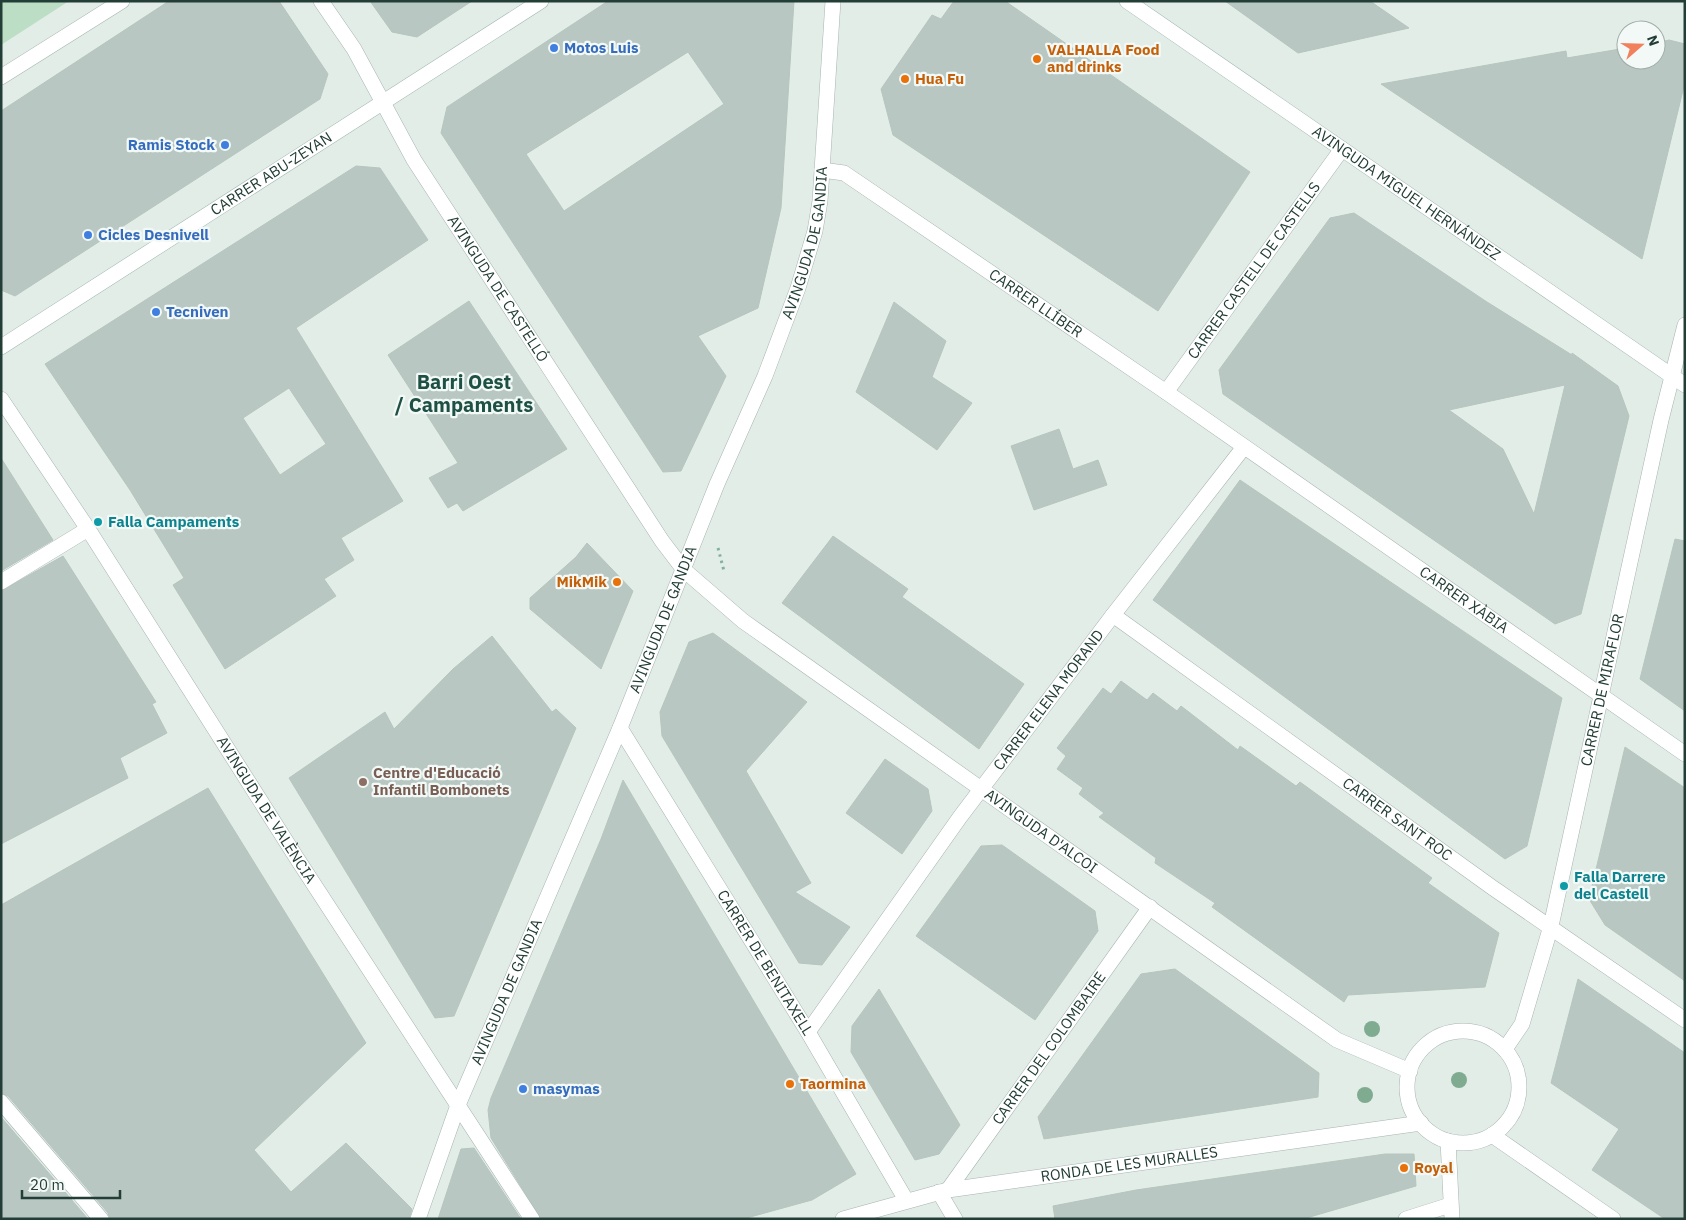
<svg xmlns="http://www.w3.org/2000/svg" width="1686" height="1220" font-family="'IBM Plex Sans',sans-serif">
<style>
.green{fill:#bcdec5}
.building{fill:#b8c7c1;stroke:#b5c6bf;fill-rule:evenodd}
.lines{fill:none;stroke-linecap:round;stroke-linejoin:round}
.minor-casing{stroke:#a5b5af;stroke-width:16}
.secondary-casing{stroke:#a1b8b0;stroke-width:16}
.path{stroke:#83b0a2;stroke-width:3;stroke-dasharray:2.5 4;stroke-linecap:butt}
.minor{stroke:#fff;stroke-width:15}
.secondary{stroke:#fff;stroke-width:15}
.tree{fill:#7fab90}
.shop-dot{fill:#3f7fe0;stroke:#f3f9f6;stroke-width:2}
.food-dot{fill:#e8710a;stroke:#f3f9f6;stroke-width:2}
.culture-dot{fill:#0f9aa8;stroke:#f3f9f6;stroke-width:2}
.education-dot{fill:#8d6e63;stroke:#f3f9f6;stroke-width:2}
.labels{text-anchor:middle;stroke-width:4.5;stroke-linejoin:round;paint-order:stroke}
.shop-label{font-size:15px;font-weight:bold;fill:#366cbe;stroke:#f3f9f6;text-anchor:start}
.food-label{font-size:15px;font-weight:bold;fill:#c56008;stroke:#f3f9f6;text-anchor:start}
.street-label{font-size:15px;fill:#223e36;stroke:#f3f9f6}
.culture-label{font-size:15px;font-weight:bold;fill:#0d838f;stroke:#f3f9f6;text-anchor:start}
.education-label{font-size:15px;font-weight:bold;fill:#785e54;stroke:#f3f9f6;text-anchor:start}
.district-label{font-size:20px;font-weight:bold;fill:#1e5044;stroke:#f3f9f6}
</style>
<rect width="100%" height="100%" fill="#e3ede8"/>
<path class="green" d="M 1,1 L 69,1 L 1,45 Z"/>
<path class="building" d="M 169,1 L 279,1 L 328,74 L 320,99 L 15,296 L 1,290 L 1,111 Z
M 370,1 L 472,1 L 417,37 L 392,32 Z
M 608,1 L 794,1 L 781,208 L 758,308 L 698,336 L 726,376 L 681,471 L 663,472 L 441,133 L 447,107 ZM 688,52 L 724,104 L 564,211 L 526,154 Z
M 954,1 L 1005,1 L 1250,172 L 1158,311 L 893,135 L 881,89 L 932,15 L 941,19 Z
M 1225,1 L 1370,1 L 1409,28 L 1298,53 Z
M 1669,40 L 1685,44 L 1685,82 L 1642,259 L 1381,84 L 1566,51 L 1567,58 L 1626,48 L 1626,60 L 1656,60 L 1656,43 Z
M 356,166 L 380,168 L 428,240 L 296,328 L 403,501 L 341,538 L 354,560 L 324,579 L 336,596 L 225,669 L 173,585 L 184,578 L 130,490 L 45,364 ZM 289,388 L 326,444 L 280,475 L 243,418 Z
M 1354,213 L 1487,302 L 1572,355 L 1572,353 L 1618,386 L 1629,416 L 1581,614 L 1555,624 L 1223,394 L 1219,370 L 1330,218 ZM 1565,385 L 1534,514 L 1503,449 L 1449,410 Z
M 469,301 L 567,449 L 463,511 L 457,503 L 448,508 L 429,478 L 458,463 L 388,355 Z
M 894,302 L 946,341 L 932,377 L 972,403 L 937,450 L 856,392 Z
M 1059,429 L 1073,469 L 1098,460 L 1107,485 L 1034,510 L 1011,446 Z
M 1,458 L 53,540 L 1,571 Z
M 1240,480 L 1562,698 L 1527,846 L 1505,859 L 1153,600 Z
M 833,536 L 908,589 L 902,597 L 1024,684 L 979,749 L 782,603 Z
M 1675,539 L 1685,541 L 1685,711 L 1640,679 Z
M 587,543 L 633,591 L 601,669 L 530,609 L 530,598 L 576,557 Z
M 63,556 L 156,702 L 152,704 L 167,733 L 120,758 L 128,778 L 1,844 L 1,591 Z
M 713,633 L 807,702 L 746,771 L 811,883 L 795,892 L 850,927 L 822,965 L 799,963 L 662,736 L 660,712 L 689,642 Z
M 492,636 L 552,712 L 556,709 L 576,728 L 454,1016 L 435,1018 L 289,778 L 385,712 L 394,729 L 453,669 Z
M 1121,681 L 1147,700 L 1153,693 L 1177,711 L 1181,706 L 1238,750 L 1240,746 L 1296,786 L 1300,782 L 1432,878 L 1428,883 L 1499,933 L 1485,987 L 1348,995 L 1344,1002 L 1212,907 L 1215,903 L 1155,863 L 1156,858 L 1099,817 L 1104,813 L 1079,794 L 1083,788 L 1057,769 L 1066,756 L 1057,748 L 1103,688 L 1111,694 Z
M 1625,747 L 1685,788 L 1685,981 L 1605,925 L 1589,899 Z
M 885,759 L 928,789 L 932,811 L 902,854 L 846,813 Z
M 623,780 L 856,1174 L 812,1200 L 743,1219 L 541,1219 L 491,1138 L 488,1110 L 491,1098 L 601,839 Z
M 208,788 L 366,1043 L 254,1150 L 291,1192 L 346,1143 L 412,1209 L 409,1219 L 110,1219 L 108,1213 L 8,1096 L 1,1093 L 1,905 Z
M 1002,845 L 1095,911 L 1098,931 L 1035,1020 L 916,936 L 981,846 Z
M 1175,969 L 1319,1073 L 1318,1097 L 1044,1139 L 1038,1117 L 1141,974 Z
M 1578,979 L 1685,1053 L 1685,1219 L 1665,1219 L 1592,1170 L 1619,1129 L 1551,1083 Z
M 879,989 L 960,1125 L 939,1154 L 915,1160 L 851,1052 L 852,1026 Z
M 1,1117 L 88,1219 L 1,1219 Z
M 474,1148 L 521,1219 L 438,1219 L 461,1149 Z
M 1385,1154 L 1414,1154 L 1416,1186 L 1303,1219 L 1055,1219 L 1053,1206 L 1136,1190 Z"/>
<g class="lines">
<g class="minor-casing">
<g id="minor">
<path id="s1" d="M 321,1 L 354,49 L 414,160 L 662,541 L 684,570 L 743,621 L 1337,1040 L 1410,1071"/>
<path d="M 1,77 L 122,1"/>
<path id="s2" d="M 822,170 L 844,173 L 1166,392 L 1685,754"/>
<path id="s3" d="M 1166,392 L 1342,149"/>
<path id="s4" d="M 1,399 L 88,529 L 296,857 L 532,1219"/>
<path d="M 1,582 L 88,529"/>
<path id="s5" d="M 1113,615 L 1493,888 L 1685,1020"/>
<path id="s6" d="M 620,728 L 808,1032 L 906,1200"/>
<circle cx="1463" cy="1087" r="56"/>
<path id="s7" d="M 808,1032 L 960,817 L 1113,615 L 1244,447"/>
<path id="s8" d="M 1505,1049 L 1522,1024 L 1551,926 L 1661,420 L 1685,325"/>
<path d="M 1,1102 L 101,1219"/>
<path d="M 1492,1135 L 1613,1219"/>
<path d="M 1448,1141 L 1452,1219"/>
<path id="s9" d="M 948,1190 L 1150,907"/>
<path d="M 939,1192 L 955,1219"/>
<path id="s10" d="M 418,1219 L 458,1105 L 620,728 L 717,484 L 765,376 L 798,288 L 815,231 L 820,201 L 833,1"/>
<path id="s11" d="M 843,1219 L 948,1190 L 1421,1123"/>
<path d="M 1406,1219 L 1450,1205"/>
</g>
</g>
<g class="secondary-casing">
<g id="secondary">
<path id="s12" d="M 1127,1 L 1685,385"/>
<path id="s13" d="M 1,347 L 541,1"/>
</g>
</g>
<path class="path" d="M 718,548 L 724,571"/>
<use href="#minor" class="minor"/>
<use href="#secondary" class="secondary"/>
</g>
<g class="tree">
<circle cx="1372" cy="1029" r="8"/>
<circle cx="1459" cy="1080" r="8"/>
<circle cx="1365" cy="1095" r="8"/>
</g>
<g class="shop-dot">
<circle cx="554" cy="48" r="5"/>
<circle cx="225" cy="145" r="5"/>
<circle cx="88" cy="235" r="5"/>
<circle cx="156" cy="312" r="5"/>
<circle cx="523" cy="1089" r="5"/>
</g>
<g class="food-dot">
<circle cx="1037" cy="59" r="5"/>
<circle cx="905" cy="79" r="5"/>
<circle cx="617" cy="582" r="5"/>
<circle cx="790" cy="1084" r="5"/>
<circle cx="1404" cy="1168" r="5"/>
</g>
<g class="culture-dot">
<circle cx="98" cy="522" r="5"/>
<circle cx="1564" cy="886" r="5"/>
</g>
<circle class="education-dot" cx="363" cy="782" r="5"/>
<g class="labels">
<g class="shop-label">
<text x="564" y="53">Motos Luis</text>
<text x="215" y="150" text-anchor="end">Ramis Stock</text>
<text x="98" y="240">Cicles Desnivell</text>
<text x="166" y="317">Tecniven</text>
<text x="533" y="1094">masymas</text>
</g>
<g class="food-label">
<text x="1047" y="55">VALHALLA Food<tspan x="1047" dy="17">and drinks</tspan></text>
<text x="915" y="84">Hua Fu</text>
<text x="607" y="587" text-anchor="end">MikMik</text>
<text x="800" y="1089">Taormina</text>
<text x="1414" y="1173">Royal</text>
</g>
<g class="street-label">
<text dy="5" stroke="none"><textPath href="#s13" startOffset="321">CARRER ABU-ZEYAN</textPath></text>
<text dy="5" stroke="none"><textPath href="#s12" startOffset="339">AVINGUDA MIGUEL HERNÁNDEZ</textPath></text>
<text dy="5" stroke="none"><textPath href="#s10" startOffset="1052">AVINGUDA DE GANDIA</textPath></text>
<text dy="5" stroke="none"><textPath href="#s3" startOffset="150">CARRER CASTELL DE CASTELLS</textPath></text>
<text dy="5" stroke="none"><textPath href="#s1" startOffset="338">AVINGUDA DE CASTELLÓ</textPath></text>
<text dy="5" stroke="none"><textPath href="#s2" startOffset="254">CARRER LLÍBER</textPath></text>
<text dy="5" stroke="none"><textPath href="#s2" startOffset="775">CARRER XÀBIA</textPath></text>
<text dy="5" stroke="none"><textPath href="#s10" startOffset="648">AVINGUDA DE GANDIA</textPath></text>
<text dy="5" stroke="none"><textPath href="#s8" startOffset="374">CARRER DE MIRAFLOR</textPath></text>
<text dy="5" stroke="none"><textPath href="#s7" startOffset="410">CARRER ELENA MORAND</textPath></text>
<text dy="5" stroke="none"><textPath href="#s4" startOffset="489">AVINGUDA DE VALÈNCIA</textPath></text>
<text dy="5" stroke="none"><textPath href="#s5" startOffset="350">CARRER SANT ROC</textPath></text>
<text dy="5" stroke="none"><textPath href="#s1" startOffset="1118">AVINGUDA D'ALCOI</textPath></text>
<text dy="5" stroke="none"><textPath href="#s6" startOffset="276">CARRER DE BENITAXELL</textPath></text>
<text dy="5" stroke="none"><textPath href="#s10" startOffset="244">AVINGUDA DE GANDIA</textPath></text>
<text dy="5" stroke="none"><textPath href="#s9" startOffset="174">CARRER DEL COLOMBAIRE</textPath></text>
<text dy="5" stroke="none"><textPath href="#s11" startOffset="292">RONDA DE LES MURALLES</textPath></text>
</g>
<g class="culture-label">
<text x="108" y="527">Falla Campaments</text>
<text x="1574" y="882">Falla Darrere<tspan x="1574" dy="17">del Castell</tspan></text>
</g>
<g class="education-label">
<text x="373" y="778">Centre d'Educació<tspan x="373" dy="17">Infantil Bombonets</tspan></text>
</g>
<g class="district-label">
<text x="464" y="389">Barri Oest<tspan x="464" dy="23">/ Campaments</tspan></text>
</g>
</g>
<rect width="1686" height="1220" fill="none" stroke="#223e36" stroke-width="5"/>
<g transform="translate(1641 45) rotate(70)"><circle r="24" fill="#f3f9f6" stroke="#9faea9"/>
<path d="M0-4L9 19L0 12L-9 19Z" fill="#f1805c"/>
<text y="-8" font-size="14" font-weight="bold" text-anchor="middle" fill="#223e36">N</text>
</g>
<path d="M22 1190v8h98v-8" fill="none" stroke="#223e36" stroke-width="2.5"/>
<text x="30" y="1190" font-size="15" fill="#223e36" stroke="#f3f9f6" stroke-width="4" paint-order="stroke">20 m</text>
</svg>
